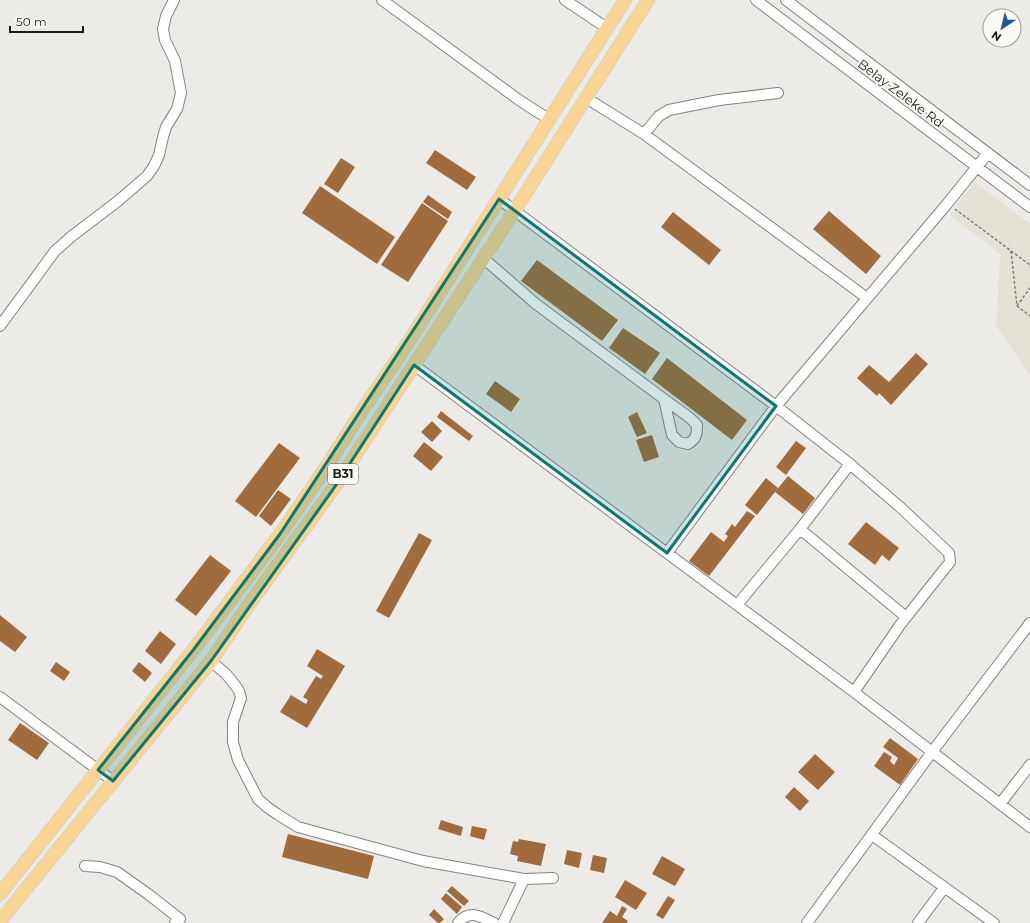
<svg xmlns="http://www.w3.org/2000/svg" width="1030" height="923" font-family="Montserrat,sans-serif">
<style>
.built{fill:#e4e2d7}
.building{fill:#a06c3d}
.lines{fill:none;stroke-linecap:round;stroke-linejoin:round}
.minor-casing{stroke:#83837f;stroke-width:12}
.major-casing{stroke:#c8c8c8;stroke-width:14}
.path{stroke:#7e7d7b;stroke-width:1.5;stroke-dasharray:3 2;stroke-linecap:butt}
.minor{stroke:#fff;stroke-width:10}
.major{stroke:#f8d595;stroke-width:13}
.marked{fill:#0f766e;fill-opacity:0.2;stroke:#0f766e;stroke-width:3;stroke-linejoin:round}
.labels{text-anchor:middle;stroke-width:4;stroke-linejoin:round;paint-order:stroke}
.shield{fill:#faf9f5;stroke:#5e5e5c;stroke-width:1}
.shield-label{font-size:12px;font-weight:bold;fill:#1b1b1a}
.street-label{font-size:13px;fill:#1b1b1a;stroke:#faf9f5}
</style>
<rect width="100%" height="100%" fill="#ecebe8"/>
<path class="built" d="M 975,182 L 1030,224 L 1030,375 L 996,326 L 1000,254 L 950,215 Z"/>
<path class="building" d="M 435,150 L 476,177 L 467,190 L 426,163 Z
M 341,158 L 355,167 L 338,193 L 324,184 Z
M 320,186 L 395,237 L 377,264 L 302,213 Z
M 428,195 L 452,212 L 448,219 L 423,202 Z
M 422,203 L 448,221 L 408,282 L 381,265 Z
M 829,211 L 881,256 L 866,274 L 813,229 Z
M 673,212 L 721,250 L 709,265 L 661,227 Z
M 537,260 L 618,320 L 602,341 L 521,281 Z
M 623,328 L 660,353 L 645,374 L 609,348 Z
M 916,353 L 928,364 L 891,405 L 879,393 L 877,396 L 857,378 L 869,365 L 889,382 Z
M 667,358 L 747,420 L 732,440 L 652,379 Z
M 495,381 L 520,399 L 511,412 L 486,394 Z
M 441,411 L 473,436 L 469,441 L 437,417 Z
M 637,412 L 647,433 L 637,437 L 628,417 Z
M 432,421 L 442,431 L 432,442 L 421,432 Z
M 652,435 L 659,457 L 644,462 L 636,440 Z
M 796,441 L 806,448 L 786,475 L 776,467 Z
M 424,442 L 443,457 L 431,471 L 413,456 Z
M 279,443 L 300,458 L 256,517 L 235,501 Z
M 788,476 L 815,498 L 803,514 L 775,492 Z
M 766,478 L 778,488 L 757,515 L 745,505 Z
M 278,490 L 291,499 L 271,526 L 259,516 Z
M 747,511 L 755,516 L 709,576 L 689,561 L 711,532 L 724,542 L 728,536 L 725,534 L 732,524 L 735,527 Z
M 866,522 L 899,548 L 889,561 L 882,555 L 875,565 L 848,544 Z
M 419,533 L 432,540 L 389,618 L 376,611 Z
M 210,555 L 231,571 L 196,616 L 175,600 Z
M 0,615 L 27,637 L 15,652 L 0,641 Z
M 160,631 L 176,644 L 161,664 L 145,651 Z
M 317,649 L 345,666 L 307,728 L 280,712 L 291,695 L 306,704 L 308,700 L 303,697 L 316,676 L 321,679 L 323,676 L 307,666 Z
M 56,662 L 70,672 L 64,681 L 50,671 Z
M 139,662 L 152,673 L 145,682 L 132,671 Z
M 20,723 L 49,743 L 37,760 L 8,740 Z
M 890,738 L 918,759 L 900,785 L 874,766 L 884,752 L 892,757 L 890,761 L 894,765 L 898,758 L 883,747 Z
M 815,754 L 835,772 L 818,790 L 798,772 Z
M 794,787 L 809,801 L 800,811 L 785,797 Z
M 441,820 L 463,827 L 461,836 L 438,829 Z
M 472,826 L 487,829 L 484,840 L 470,836 Z
M 288,834 L 374,856 L 368,879 L 282,857 Z
M 519,839 L 546,844 L 541,866 L 517,861 L 518,856 L 510,854 L 513,841 L 518,842 Z
M 567,850 L 582,853 L 579,868 L 564,864 Z
M 593,855 L 607,858 L 604,873 L 590,870 Z
M 662,856 L 685,869 L 675,886 L 652,874 Z
M 625,880 L 647,893 L 636,910 L 615,897 Z
M 452,886 L 469,901 L 464,906 L 447,891 Z
M 446,893 L 462,907 L 457,914 L 441,899 Z
M 668,896 L 675,900 L 663,919 L 656,915 Z
M 622,906 L 627,909 L 622,917 L 628,921 L 627,923 L 602,923 L 610,911 L 617,916 Z
M 434,909 L 444,919 L 440,923 L 438,923 L 429,915 Z"/>
<g class="lines">
<g class="minor-casing">
<path id="minor" d="M 382,0 L 519,100 L 550,120
M 565,0 L 607,28
M 756,0 L 1030,207
M 786,0 L 1030,185
M 586,98 L 644,134 L 867,298
M 644,134 L 659,116 L 669,110 L 719,100 L 778,93
M 499,199 L 776,406 L 850,464 L 900,507 L 949,553 L 950,562 L 900,625 L 854,692
M 483,258 L 536,304 L 664,399
M 0,326 L 55,251 L 72,236 L 118,201 L 147,176 L 154,166 L 159,155 L 163,137 L 166,127 L 177,109 L 181,93 L 175,61 L 165,40 L 163,29 L 166,16 L 174,0
M 414,365 L 854,692 L 1030,827
M 664,399 L 690,418 L 697,425 C 697,435 696,439 688,444 L 679,442 L 672,435 Z
M 850,464 L 800,529 L 906,617
M 667,553 L 776,406 L 947,204 L 988,153
M 737,605 L 800,529
M 211,661 L 226,674 L 235,685 L 239,691 L 241,698 L 233,722 L 233,742 L 238,760 L 258,799 L 267,807 L 277,814 L 298,827 L 423,861 L 524,879 L 553,878
M 0,697 L 113,781
M 1000,804 L 1030,765
M 872,835 L 994,923
M 85,866 L 100,867 L 117,872 L 148,894 L 180,919 L 175,923
M 458,923 C 469,909 480,916 494,923
M 503,923 L 524,879
M 807,923 L 932,752 L 1030,623
M 918,923 L 944,888"/>
</g>
<g class="major-casing">
<path id="major" d="M 0,894 L 194,649 L 280,534 L 323,472 L 363,409 L 400,355 L 625,0
M 0,921 L 211,661 L 250,603 L 334,488 L 515,210 L 648,0"/>
</g>
<path class="path" d="M 955,209 L 1030,265
M 1011,251 L 1017,306 L 1030,316
M 1017,306 L 1030,288"/>
<use href="#minor" class="minor"/>
<use href="#major" class="major"/>
</g>
<path class="marked" d="M 499,199 L 776,406 L 667,553 L 414,365 L 334,488 L 211,661 L 113,781 L 98,770 L 194,649 L 280,534 Z"/>
<g class="labels">
<rect class="shield" x="328" y="464" width="30" height="20" rx="3"/>
<g class="shield-label">
<text x="343" y="478">B31</text>
</g>
<g class="street-label">
<text transform="translate(901 93) rotate(37)" y="5">Belay Zeleke Rd</text>
</g>
</g>
<g transform="translate(1002 28) rotate(215)"><circle r="19" fill="#faf9f5" stroke="#a1a09d"/>
<path d="M0-3L7 15L0 10L-7 15Z" fill="#225890"/>
<text y="-6" font-size="11" font-weight="bold" text-anchor="middle" fill="#1b1b1a">N</text>
</g>
<path d="M10 26v6h73v-6" fill="none" stroke="#1b1b1a" stroke-width="2"/>
<text x="16" y="26" font-size="12" fill="#1b1b1a" stroke="#faf9f5" stroke-width="3" paint-order="stroke">50 m</text>
</svg>
